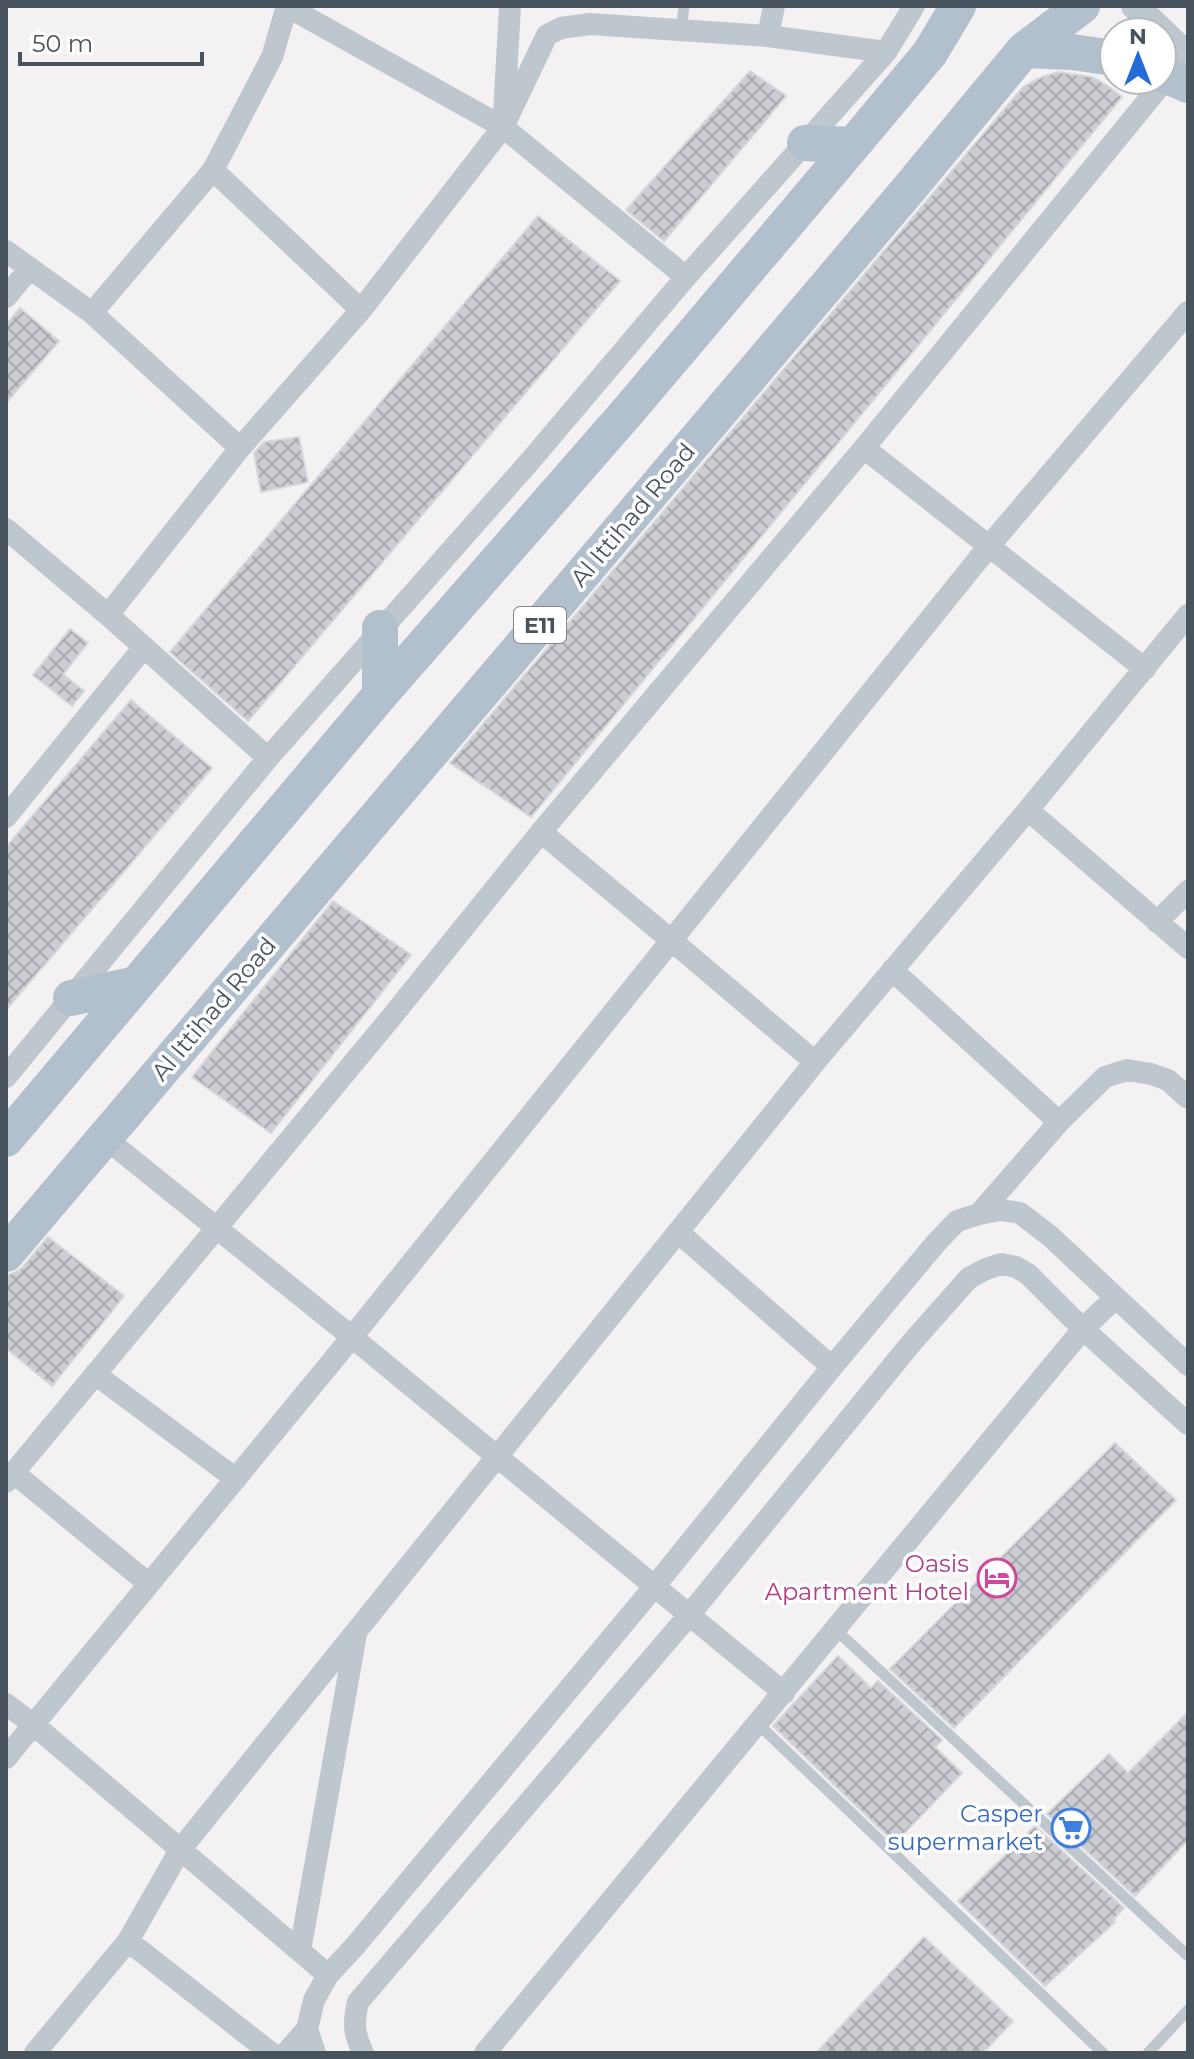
<svg xmlns="http://www.w3.org/2000/svg" width="1194" height="2059" font-family="Montserrat,sans-serif">
<style>
.building{fill:url(#building-cross-hatch);stroke:#d5d7dc;stroke-width:2}
.lines{fill:none;stroke-linecap:round;stroke-linejoin:round}
.service{stroke:#bfc7ce;stroke-width:11}
.minor{stroke:#bfc7ce;stroke-width:22}
.tertiary{stroke:#bfc7ce;stroke-width:28}
.primary{stroke:#b2bfcd;stroke-width:36}
.labels{text-anchor:middle;stroke-width:7;stroke-linejoin:round;paint-order:stroke}
.shield{fill:#fff;stroke:#80878e;stroke-width:2}
.shield-label{font-size:22px;font-weight:bold;fill:#49535d}
.street-label{font-size:24px;fill:#49535d;stroke:#fff}
.hotel-label{font-size:24px;fill:#b23c85;stroke:#fff;text-anchor:end}
.shop-label{font-size:24px;fill:#366cbe;stroke:#fff;text-anchor:end}
</style>
<defs>
<pattern id="building-cross-hatch" width="8" height="8" patternUnits="userSpaceOnUse" patternTransform="scale(2)"><rect width="8" height="8" fill="#cbcdd3"/><path d="M0 0l8 8M0 8l8-8" fill="none" stroke="#a7a9ae"/></pattern>
</defs>
<rect width="100%" height="100%" fill="#f3f1f1"/>
<path class="building" d="M 750,71 L 786,96 L 664,241 L 626,210 Z
M 1059,72 L 1092,77 L 1105,84 L 1122,97 L 531,817 L 450,763 L 1024,86 L 1042,77 Z
M 538,216 L 620,281 L 248,721 L 170,652 Z
M 20,308 L 59,341 L 6,403 L 6,325 Z
M 299,437 L 308,482 L 261,492 L 254,453 L 264,442 Z
M 70,629 L 88,643 L 63,674 L 84,691 L 72,706 L 33,675 Z
M 131,700 L 212,768 L 6,1010 L 6,847 Z
M 333,901 L 411,955 L 271,1133 L 192,1077 Z
M 48,1237 L 124,1296 L 52,1386 L 6,1348 L 6,1275 L 14,1273 L 22,1268 Z
M 1115,1443 L 1176,1500 L 954,1728 L 890,1669 Z
M 838,1656 L 871,1688 L 878,1681 L 942,1740 L 935,1747 L 962,1773 L 895,1843 L 773,1726 Z
M 1188,1712 L 1188,1840 L 1135,1896 L 1047,1814 L 1109,1754 L 1128,1773 Z
M 1035,1826 L 1124,1908 L 1113,1920 L 1115,1922 L 1045,1986 L 958,1901 Z
M 924,1937 L 1013,2021 L 983,2053 L 816,2053 Z"/>
<g class="lines">
<path class="service" d="M 681,30 L 684,6
M 836,1630 L 1188,1956
M 758,1724 L 1103,2053
M 1148,2053 L 1188,2010"/>
<path class="minor" d="M 286,6 L 503,127 L 686,277
M 768,36 L 774,6
M 504,114 L 510,6
M 213,170 L 361,310
M 6,251 L 92,313
M 6,297 L 30,268
M 240,448 L 92,313 L 213,170 L 272,57 L 287,6
M 864,448 L 1145,669
M 6,529 L 108,615 L 268,758
M 108,615 L 240,448 L 361,310 L 503,127 L 547,35 L 561,28 L 590,24 L 768,36 L 886,52
M 1028,810 L 1188,948
M 6,817 L 144,647
M 541,832 L 671,940 L 815,1062
M 1157,922 L 1188,891
M 892,970 L 1059,1122
M 6,1077 L 268,758 L 531,460 L 686,277 L 886,52 L 914,6
M 105,1138 L 352,1337 L 784,1693
M 979,1214 L 1059,1122 L 1105,1077 L 1127,1070 L 1151,1074 L 1168,1080 L 1188,1098
M 678,1232 L 832,1367
M 95,1374 L 236,1479
M 14,1473 L 149,1584
M 6,1482 L 389,1020 L 541,832 L 864,448 L 1168,76
M 6,1704 L 34,1725 L 328,1975
M 6,1758 L 352,1337 L 989,546 L 1188,312
M 128,1941 L 271,2053
M 300,1951 L 356,1634
M 35,2053 L 128,1941 L 180,1850 L 815,1062 L 1028,810 L 1188,615
M 286,2053 L 307,2029
M 315,2053 L 307,2029 L 314,2000 L 328,1975 L 355,1946 L 654,1587 L 832,1367 L 936,1243 L 957,1221 L 979,1214 L 1001,1210 L 1020,1213 L 1050,1236 L 1188,1365
M 363,2053 C 354,2033 353,2024 358,2002 L 690,1614 L 913,1341 L 969,1278 L 986,1269 L 1001,1264 L 1016,1267 L 1028,1274 L 1083,1329 L 1188,1424
M 485,2053 L 1083,1329 L 1115,1298"/>
<path class="tertiary" d="M 1135,6 L 1188,57"/>
<path class="primary" d="M 1024,50 L 1072,52 L 1114,58
M 1162,74 L 1188,85
M 805,143 L 853,145
M 380,695 L 380,628
M 71,998 L 136,984
M 6,1139 L 380,695 L 629,410 L 853,145 L 930,53 L 958,6
M 6,1254 L 908,190 L 1024,50 L 1082,6"/>
</g>
<defs>
<g id="hotel-ring" transform="scale(2)"><circle r="9.5" fill="#fff" stroke="#d1479c" stroke-width="1.5"/><path d="M-6-4.5h1.5V1H6V5H4.5V3h-9V5H-6ZM-4 0a1.8 1.8 0 1 1 3.6 0ZM.5 0V-2.5h3Q6-2.5 6 0Z" fill="#d1479c"/></g>
<g id="supermarket-ring" transform="scale(2)"><circle r="9.5" fill="#fff" stroke="#3f7fe0" stroke-width="1.5"/><path d="M-6-5.5h2.5l.6 2H6L4.5 2H-2.5L-4.4-4H-6ZM-1.5 3.2a1.3 1.3 0 1 0 .1 0ZM3 3.2a1.3 1.3 0 1 0 .1 0Z" fill="#3f7fe0"/></g>
</defs>
<g fill-rule="evenodd">
<use href="#hotel-ring" x="997" y="1578"/>
<use href="#supermarket-ring" x="1071" y="1828"/>
</g>
<g class="labels">
<rect class="shield" x="514" y="607" width="52" height="36" rx="6"/>
<g class="shield-label">
<text x="540" y="633">E11</text>
</g>
<g class="street-label">
<text transform="translate(633 515) rotate(-50)" y="8">Al Ittihad Road</text>
<text transform="translate(214 1009) rotate(-50)" y="8">Al Ittihad Road</text>
</g>
<g class="hotel-label">
<text x="969" y="1572">Oasis<tspan x="969" dy="28">Apartment Hotel</tspan></text>
</g>
<g class="shop-label">
<text x="1043" y="1822">Casper<tspan x="1043" dy="28">supermarket</tspan></text>
</g>
</g>
<rect width="1194" height="2059" fill="none" stroke="#49535d" stroke-width="16"/>
<g transform="translate(1138 56)"><circle r="38" fill="#ffffff" stroke="#b6babe" stroke-width="2"/>
<path d="M0-6L14 30L0 20L-14 30Z" fill="#246bda"/>
<text y="-12" font-size="22" font-weight="bold" text-anchor="middle" fill="#49535d">N</text>
</g>
<path d="M20 52v12h182v-12" fill="none" stroke="#49535d" stroke-width="4"/>
<text x="32" y="52" font-size="24" fill="#49535d" stroke="#ffffff" stroke-width="6" paint-order="stroke">50 m</text>
</svg>
